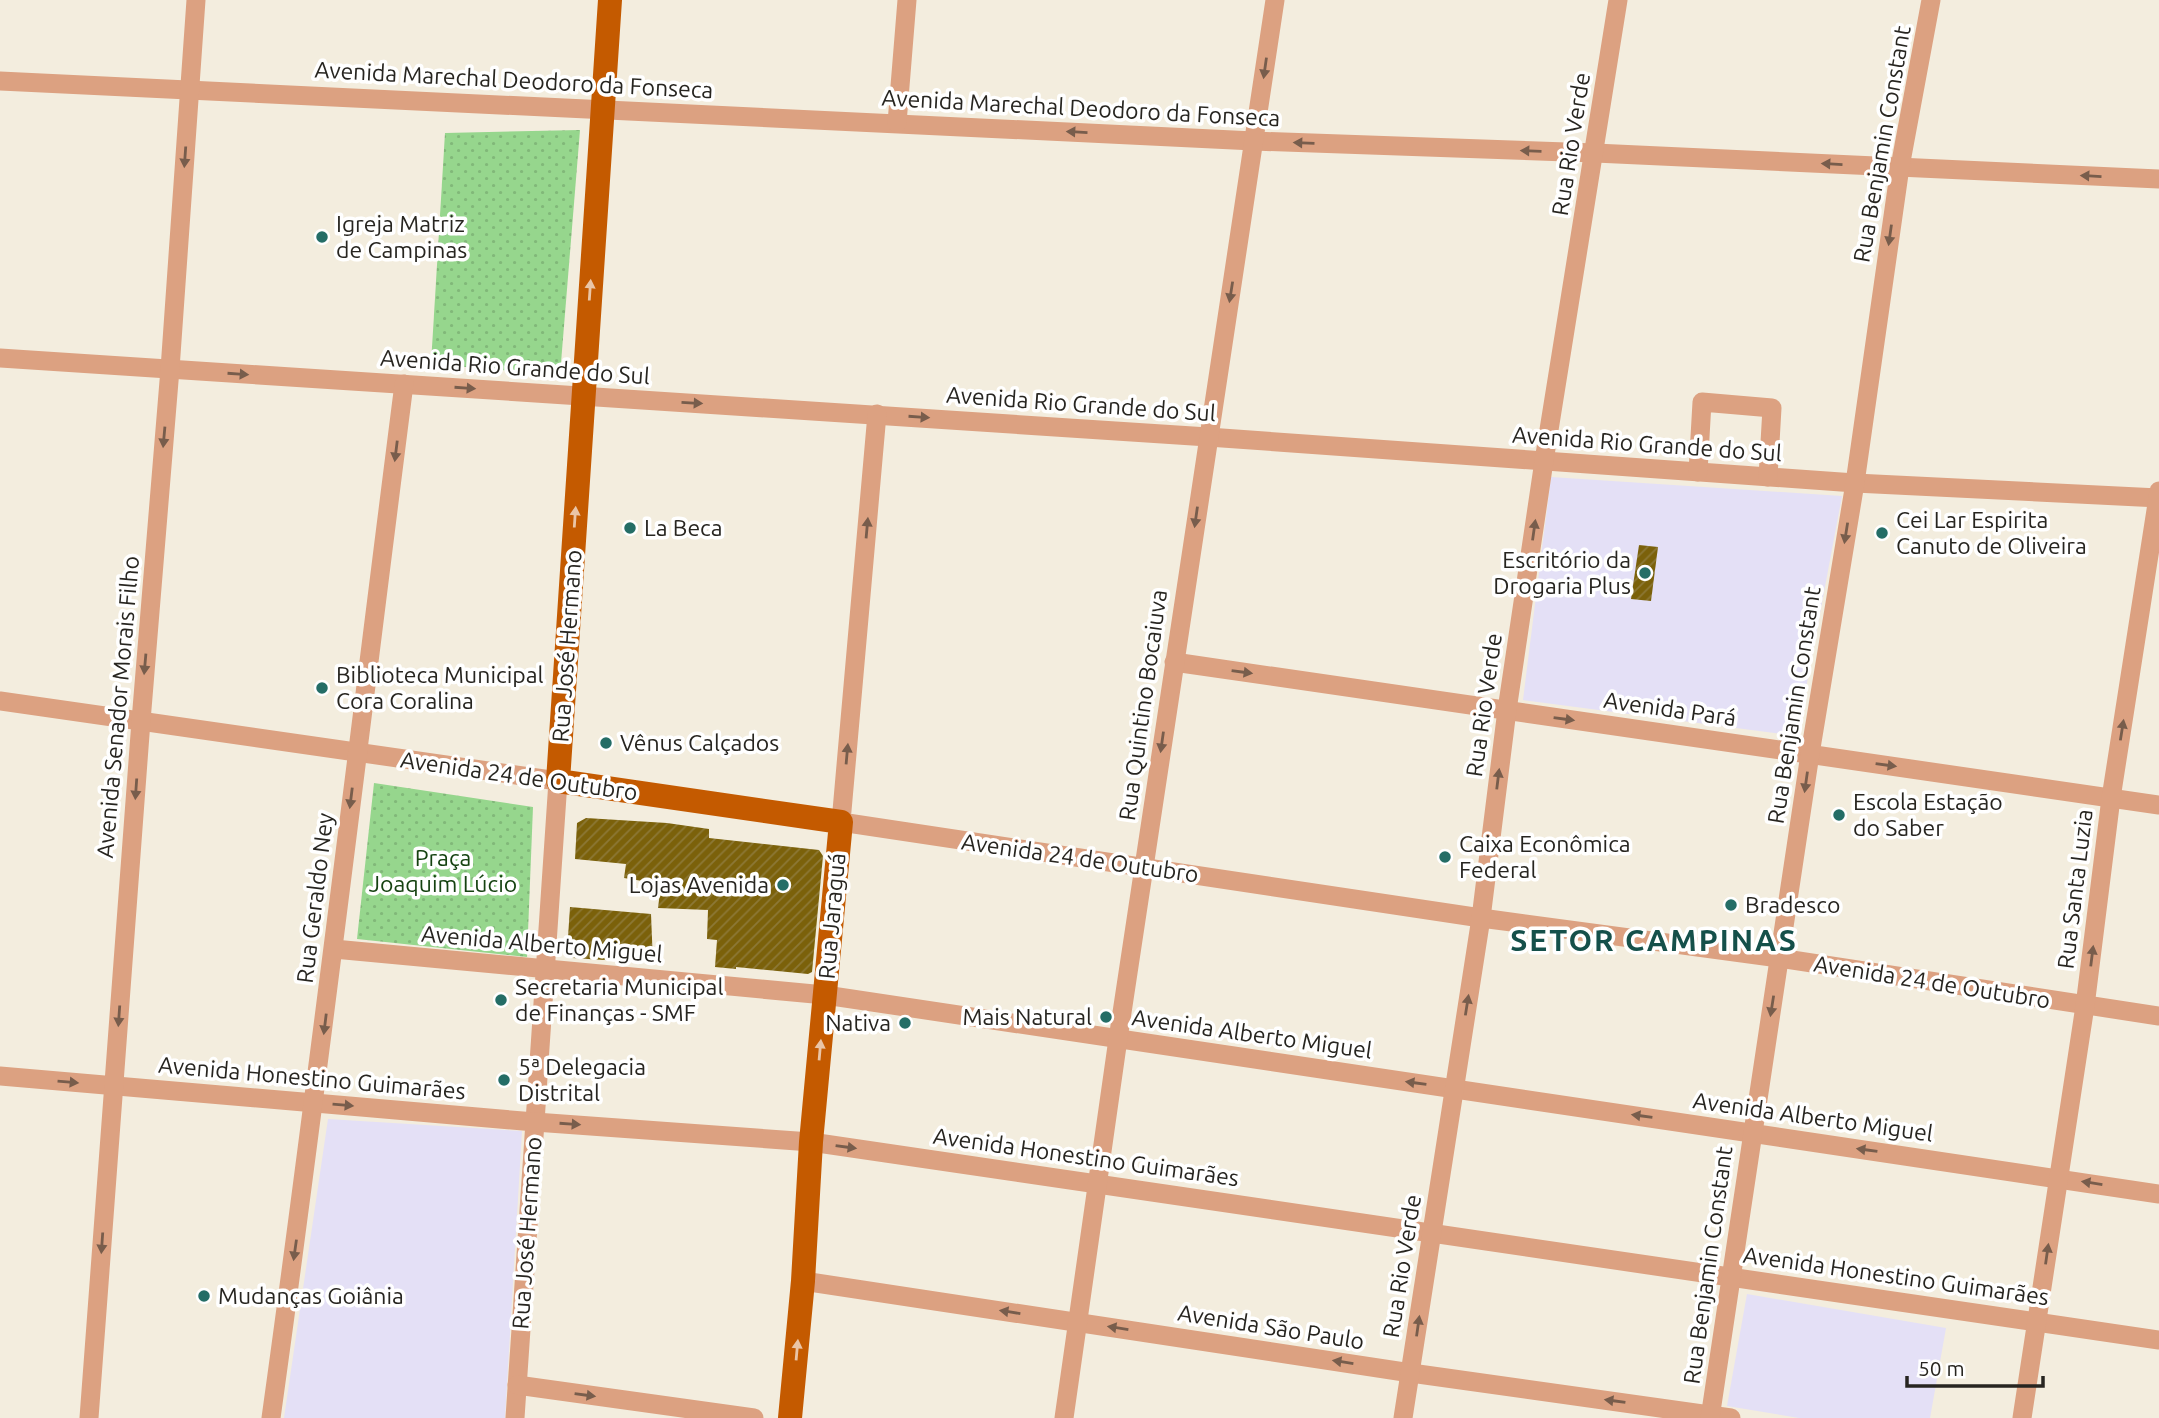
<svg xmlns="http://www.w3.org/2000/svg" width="2159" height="1418" viewBox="0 0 2159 1418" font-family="Ubuntu,sans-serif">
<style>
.commercial{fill:#e4e0f6}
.green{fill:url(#green-dots)}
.building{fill:url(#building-hatch)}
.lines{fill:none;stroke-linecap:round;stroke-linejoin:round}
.minor{stroke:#dca181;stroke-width:19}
.major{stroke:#c45a00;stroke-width:24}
.oneway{fill:#785d4c}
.oneway2{fill:#eac5a6}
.poi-dot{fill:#246d66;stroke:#fff;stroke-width:2.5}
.labels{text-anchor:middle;stroke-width:7;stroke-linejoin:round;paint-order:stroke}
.street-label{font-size:23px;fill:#272520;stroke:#fff}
.poi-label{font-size:23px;fill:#272520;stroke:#fff;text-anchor:start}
.park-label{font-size:23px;fill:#154210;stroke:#fff}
.district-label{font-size:30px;font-weight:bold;letter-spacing:2px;fill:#15504a;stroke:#fff}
</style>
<defs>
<pattern id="green-dots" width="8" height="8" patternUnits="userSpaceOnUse" patternTransform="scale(1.75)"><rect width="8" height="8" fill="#96d68d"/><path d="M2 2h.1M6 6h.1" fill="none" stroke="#81b879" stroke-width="1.8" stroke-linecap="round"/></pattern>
<pattern id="building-hatch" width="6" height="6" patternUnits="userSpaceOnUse" patternTransform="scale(1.75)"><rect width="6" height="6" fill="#7b610a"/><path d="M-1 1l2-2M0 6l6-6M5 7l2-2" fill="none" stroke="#8c7836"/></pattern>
</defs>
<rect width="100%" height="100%" fill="#f3edde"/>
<g class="commercial">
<path d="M1551 477 1842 496 1797 736 1523 700Z"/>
<path d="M328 1119 522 1131 505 1418H284Z"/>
<path d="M1747 1294 1946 1328 1930 1418H1799L1727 1406Z"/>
</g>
<g class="green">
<path d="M580 130 560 375 431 364 445 133Z"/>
<path d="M374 783 533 807 527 957 357 939Z"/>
</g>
<g class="building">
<path d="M1639 545 1658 547 1651 601 1631 599Z"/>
<path d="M586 818 667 823 709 829V838L819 850 823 856 812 972 808 974 736 967V969L715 967 717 940 707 939 708 910 658 908 661 884 624 878 626 864 575 859 577 823Z"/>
<path d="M570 907 651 914 653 963 572 958 567 952Z"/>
</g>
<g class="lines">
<g class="minor">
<path d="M0 81 1254 141 1595 153 2159 179"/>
<path d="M897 123 907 0"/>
<path d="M0 358 1208 437 1855 483 2159 498"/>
<path d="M877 414 841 822 1481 918 1779 958 2159 1016"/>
<path d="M1698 472 1702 402 1772 408 1768 477"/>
<path d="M1174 662 2159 805"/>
<path d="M0 701 558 781 515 1418"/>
<path d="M334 949 825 995 2159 1194"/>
<path d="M0 1076 535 1122 811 1142 2159 1340"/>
<path d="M803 1281 1411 1373 1731 1418"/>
<path d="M517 1385 754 1418"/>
<path d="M89 1418 141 721 170 369 196 0"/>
<path d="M271 1418C319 1074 360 728 404 384"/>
<path d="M1064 1418 1118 1039 1275 0"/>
<path d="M1403 1418 1481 918 1507 710 1544 461 1618 0"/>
<path d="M1710 1418 1810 754 1855 483 1900 167 1931 0"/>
<path d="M2022 1418 2085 1006 2111 798 2159 491"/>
</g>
<path class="major" d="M610 0 558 781 841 822 811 1142 803 1281 790 1418"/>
</g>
<defs><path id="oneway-solid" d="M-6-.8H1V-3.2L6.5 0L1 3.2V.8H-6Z" transform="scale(1.75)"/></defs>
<g class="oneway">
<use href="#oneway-solid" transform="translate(1265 68) rotate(98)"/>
<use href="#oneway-solid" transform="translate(1077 132) rotate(-177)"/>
<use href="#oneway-solid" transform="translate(1304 143) rotate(-178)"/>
<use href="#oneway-solid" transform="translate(1531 151) rotate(-178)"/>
<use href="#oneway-solid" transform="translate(185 157) rotate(94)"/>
<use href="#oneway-solid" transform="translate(1832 164) rotate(-177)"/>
<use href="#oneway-solid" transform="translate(2091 176) rotate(-177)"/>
<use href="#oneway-solid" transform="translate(1890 235) rotate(98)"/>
<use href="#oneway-solid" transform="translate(1231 292) rotate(99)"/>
<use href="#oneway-solid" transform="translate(238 374) rotate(4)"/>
<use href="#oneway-solid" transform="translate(465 388) rotate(4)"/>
<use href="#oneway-solid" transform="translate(692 403) rotate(3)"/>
<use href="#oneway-solid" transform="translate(919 417) rotate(4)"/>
<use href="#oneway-solid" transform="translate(164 437) rotate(95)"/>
<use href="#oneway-solid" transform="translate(396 451) rotate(97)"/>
<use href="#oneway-solid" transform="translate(1196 517) rotate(98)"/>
<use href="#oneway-solid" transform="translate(867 528) rotate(-85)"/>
<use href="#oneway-solid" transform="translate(1534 530) rotate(-82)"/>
<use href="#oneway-solid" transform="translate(1846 533) rotate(99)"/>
<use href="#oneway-solid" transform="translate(145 664) rotate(95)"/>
<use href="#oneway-solid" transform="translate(1242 672) rotate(8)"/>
<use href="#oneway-solid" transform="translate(1564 719) rotate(8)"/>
<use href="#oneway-solid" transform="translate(2122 730) rotate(-81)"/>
<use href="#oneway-solid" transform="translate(1162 742) rotate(98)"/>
<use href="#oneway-solid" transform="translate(847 754) rotate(-85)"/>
<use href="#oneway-solid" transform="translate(1886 765) rotate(8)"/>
<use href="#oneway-solid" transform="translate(1498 779) rotate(-83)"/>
<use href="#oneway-solid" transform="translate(1806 782) rotate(98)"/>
<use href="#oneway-solid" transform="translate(136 789) rotate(94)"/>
<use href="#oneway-solid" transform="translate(351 798) rotate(97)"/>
<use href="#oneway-solid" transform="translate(2092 956) rotate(-83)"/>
<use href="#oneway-solid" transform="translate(1467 1005) rotate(-81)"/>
<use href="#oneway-solid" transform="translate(1772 1006) rotate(99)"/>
<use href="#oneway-solid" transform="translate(119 1016) rotate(94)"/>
<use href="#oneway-solid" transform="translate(325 1024) rotate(97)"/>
<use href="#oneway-solid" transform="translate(68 1082) rotate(5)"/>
<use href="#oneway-solid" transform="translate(1416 1083) rotate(-172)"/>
<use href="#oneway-solid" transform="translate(343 1105) rotate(5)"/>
<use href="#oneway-solid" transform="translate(1642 1116) rotate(-172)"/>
<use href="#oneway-solid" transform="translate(570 1124) rotate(4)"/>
<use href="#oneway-solid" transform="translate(846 1147) rotate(8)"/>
<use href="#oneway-solid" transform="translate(1867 1150) rotate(-172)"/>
<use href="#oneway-solid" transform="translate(2092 1183) rotate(-171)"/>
<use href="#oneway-solid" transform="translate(102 1243) rotate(94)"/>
<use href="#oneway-solid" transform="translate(295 1250) rotate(98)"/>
<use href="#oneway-solid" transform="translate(2047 1254) rotate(-82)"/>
<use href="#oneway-solid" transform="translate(1010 1312) rotate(-171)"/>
<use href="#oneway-solid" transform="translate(1418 1326) rotate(-82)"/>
<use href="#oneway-solid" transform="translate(1118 1328) rotate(-171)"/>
<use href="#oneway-solid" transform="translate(1343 1362) rotate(-171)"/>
<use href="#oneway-solid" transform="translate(585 1395) rotate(8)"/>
<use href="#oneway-solid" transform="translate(1615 1401) rotate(-172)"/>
</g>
<g class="oneway2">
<use href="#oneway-solid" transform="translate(590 290) rotate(-86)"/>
<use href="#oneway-solid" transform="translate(575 517) rotate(-86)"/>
<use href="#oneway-solid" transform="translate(820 1050) rotate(-85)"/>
<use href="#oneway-solid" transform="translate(797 1350) rotate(-85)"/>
</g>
<g class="poi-dot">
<circle cx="322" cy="237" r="7"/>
<circle cx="630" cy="528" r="7"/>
<circle cx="1882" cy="533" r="7"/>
<circle cx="1645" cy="573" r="7"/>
<circle cx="322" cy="688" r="7"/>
<circle cx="606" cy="743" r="7"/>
<circle cx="1839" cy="815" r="7"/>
<circle cx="1445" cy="857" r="7"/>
<circle cx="783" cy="885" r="7"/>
<circle cx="1731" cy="905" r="7"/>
<circle cx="501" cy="1000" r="7"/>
<circle cx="1106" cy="1017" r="7"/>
<circle cx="905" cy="1023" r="7"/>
<circle cx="504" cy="1080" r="7"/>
<circle cx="204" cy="1296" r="7"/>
</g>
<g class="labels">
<g class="street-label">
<text transform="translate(514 80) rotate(3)" y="8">Avenida Marechal Deodoro da Fonseca</text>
<text transform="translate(1081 108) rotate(3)" y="8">Avenida Marechal Deodoro da Fonseca</text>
<text transform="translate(1571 144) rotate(-81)" y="8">Rua Rio Verde</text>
<text transform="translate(1882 144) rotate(-80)" y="8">Rua Benjamin Constant</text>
<text transform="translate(515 367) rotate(4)" y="8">Avenida Rio Grande do Sul</text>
<text transform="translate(1081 404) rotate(4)" y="8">Avenida Rio Grande do Sul</text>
<text transform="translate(1647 444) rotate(4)" y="8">Avenida Rio Grande do Sul</text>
<text transform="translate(567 646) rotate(-86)" y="8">Rua José Hermano</text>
<text transform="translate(1143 705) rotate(-82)" y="8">Rua Quintino Bocaiuva</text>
<text transform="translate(1484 705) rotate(-82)" y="8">Rua Rio Verde</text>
<text transform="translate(1794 705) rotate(-81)" y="8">Rua Benjamin Constant</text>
<text transform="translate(118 707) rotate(-85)" y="8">Avenida Senador Morais Filho</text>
<text transform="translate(1670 709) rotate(8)" y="8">Avenida Pará</text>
<text transform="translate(519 776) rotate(8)" y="8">Avenida 24 de Outubro</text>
<text transform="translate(1080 858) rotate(8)" y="8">Avenida 24 de Outubro</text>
<text transform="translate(2075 889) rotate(-83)" y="8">Rua Santa Luzia</text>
<text transform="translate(315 898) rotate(-83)" y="8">Rua Geraldo Ney</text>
<text transform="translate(832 916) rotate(-85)" y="8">Rua Jaraguá</text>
<text transform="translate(542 944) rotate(5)" y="8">Avenida Alberto Miguel</text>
<text transform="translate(1932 982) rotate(9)" y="8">Avenida 24 de Outubro</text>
<text transform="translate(1252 1034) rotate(8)" y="8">Avenida Alberto Miguel</text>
<text transform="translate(312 1078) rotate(5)" y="8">Avenida Honestino Guimarães</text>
<text transform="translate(1813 1117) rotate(8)" y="8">Avenida Alberto Miguel</text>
<text transform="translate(1086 1157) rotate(8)" y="8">Avenida Honestino Guimarães</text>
<text transform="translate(527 1233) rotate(-86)" y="8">Rua José Hermano</text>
<text transform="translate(1708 1265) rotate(-82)" y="8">Rua Benjamin Constant</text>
<text transform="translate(1402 1266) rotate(-81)" y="8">Rua Rio Verde</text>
<text transform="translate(1896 1276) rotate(8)" y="8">Avenida Honestino Guimarães</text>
<text transform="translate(1271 1327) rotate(9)" y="8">Avenida São Paulo</text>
</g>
<g class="poi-label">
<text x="336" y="232">Igreja Matriz<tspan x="336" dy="26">de Campinas</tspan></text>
<text x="1896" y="528">Cei Lar Espirita<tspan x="1896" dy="26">Canuto de Oliveira</tspan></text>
<text x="644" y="536">La Beca</text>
<text x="1631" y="568" text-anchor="end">Escritório da<tspan x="1631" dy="26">Drogaria Plus</tspan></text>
<text x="336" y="683">Biblioteca Municipal<tspan x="336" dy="26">Cora Coralina</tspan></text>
<text x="620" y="751">Vênus Calçados</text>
<text x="1853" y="810">Escola Estação<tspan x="1853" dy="26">do Saber</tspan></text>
<text x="1459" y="852">Caixa Econômica<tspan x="1459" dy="26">Federal</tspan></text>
<text x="769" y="893" text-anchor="end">Lojas Avenida</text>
<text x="1745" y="913">Bradesco</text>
<text x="515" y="995">Secretaria Municipal<tspan x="515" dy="26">de Finanças - SMF</tspan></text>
<text x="1092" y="1025" text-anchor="end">Mais Natural</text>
<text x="891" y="1031" text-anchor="end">Nativa</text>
<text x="518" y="1075">5ª Delegacia<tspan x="518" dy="26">Distrital</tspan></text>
<text x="218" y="1304">Mudanças Goiânia</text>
</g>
<g class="park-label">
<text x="443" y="866">Praça<tspan x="443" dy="26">Joaquim Lúcio</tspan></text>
</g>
<g class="district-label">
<text x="1654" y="951">SETOR CAMPINAS</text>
</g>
</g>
<path d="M1907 1376v10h136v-10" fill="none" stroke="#272520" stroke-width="3.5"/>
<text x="1918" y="1376" font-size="21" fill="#272520" stroke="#ffffff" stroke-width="5" paint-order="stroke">50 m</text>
</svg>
